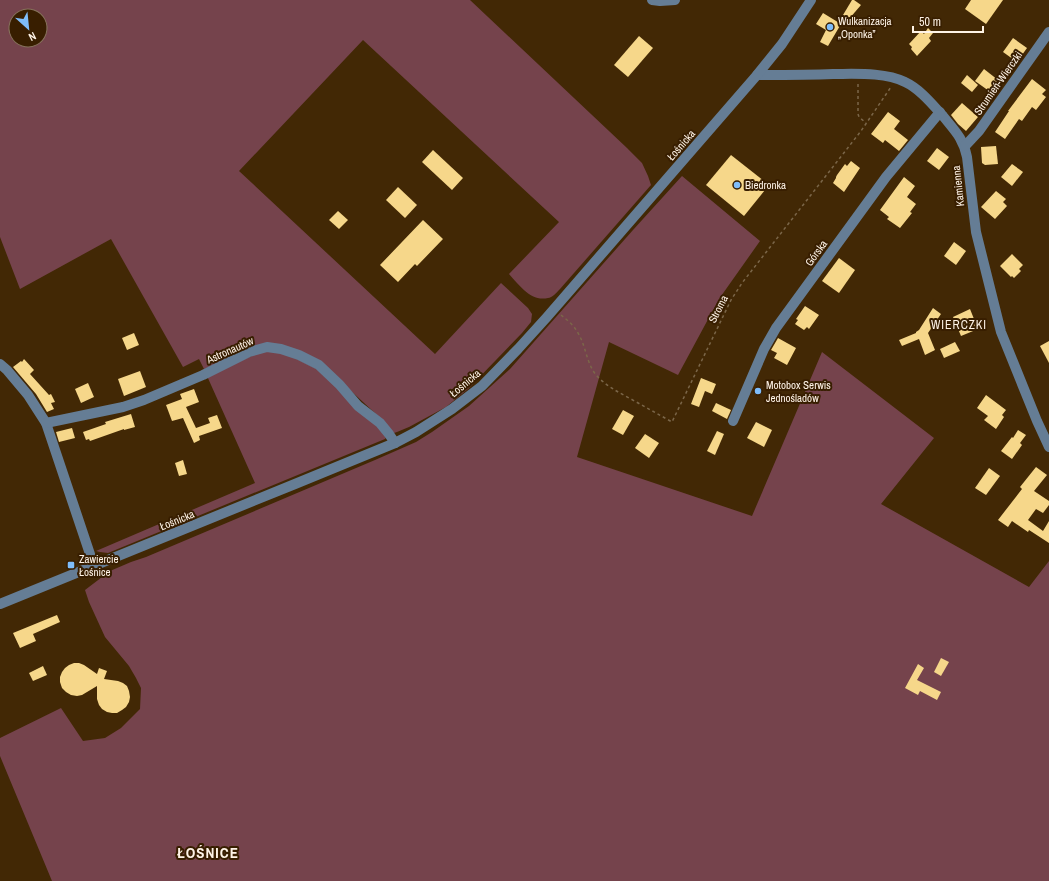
<svg xmlns="http://www.w3.org/2000/svg" width="1049" height="881" viewBox="0 0 1049 881" font-family="'Archivo Narrow',sans-serif">
<style>
.green{fill:#75434c;fill-rule:evenodd}
.building{fill:#f6d78a}
.lines{fill:none;stroke-linecap:round;stroke-linejoin:round}
.path{stroke:#7b6649;stroke-width:1.5;stroke-dasharray:3 3;stroke-linecap:butt}
.minor{stroke:#657d95;stroke-width:10}
.poi-dot{fill:#7fbdfa;stroke:#381e00;stroke-width:1.5}
.labels{text-anchor:middle;stroke-width:4;stroke-linejoin:round;paint-order:stroke}
.poi-label{font-size:11px;fill:#fef3e6;stroke:#381e00;text-anchor:start}
.street-label{font-size:11px;fill:#fef3e6;stroke:#381e00}
.neighbourhood-label{font-size:12px;letter-spacing:1px;fill:#fef3e6;stroke:#381e00}
.district-label{font-size:15px;font-weight:bold;letter-spacing:1px;fill:#fef3e6;stroke:#381e00}
</style>
<rect width="100%" height="100%" fill="#422805"/>
<g class="green">
<path d="M0 0H470L627 148 642 163 648 176 651 185 560 289C557 292 552 298 548 298 531 302 519 285 509 274L559 222 363 40 239 171 435 354 501 283 528 308 532 314 531 322 522 333 468 389 446 407 409 427 397 432 394 433 376 414 323 365 280 345 237 355 204 369 199 359 183 367 111 239 20 289 0 237ZM16 16H40V40H16Z"/>
<path d="M682 176 760 241 719 299 678 375 609 342 577 457 752 516 822 352 934 438 881 504 1029 587 1049 561V881H52L0 756V738L61 708 83 741 105 738 121 728 140 709 141 688 136 678 129 666 105 637 89 602 85 590 110 571 131 562 146 557 375 460 416 442 432 432 469 406 510 369 633 230Z"/>
<path d="M271 351 285 353 319 370 387 436 385 439 108 553 100 552 96 551 255 483 207 376 258 353Z"/>
</g>
<g class="building">
<path d="M852 0H854L861 5 849 19 843 15Z"/>
<path d="M971 0H1003L986 24 965 9Z"/>
<path d="M823 13 841 24 828 46 820 42 826 30 816 24Z"/>
<path d="M928 28 933 33 929 38 931 41 917 56 911 49 912 47 909 44 921 31 924 34Z"/>
<path d="M639 36 653 48 628 77 614 65Z"/>
<path d="M1013 38 1027 48 1017 62 1003 52Z"/>
<path d="M984 69 998 80 989 91 975 81Z"/>
<path d="M967 75 978 85 972 92 961 83Z"/>
<path d="M1032 79 1046 90 1042 94 1046 97 1036 110 1032 107 1022 121 1019 119 1005 139 995 132 1009 111H1008Z"/>
<path d="M962 103 978 117 966 131 958 124 951 115Z"/>
<path d="M888 112 900 121 894 129 908 140 899 151 885 140 883 143 871 134Z"/>
<path d="M996 146 998 164 985 165 982 163 981 147Z"/>
<path d="M937 148 949 157 939 170 927 161Z"/>
<path d="M433 150 463 178 452 190 422 162Z"/>
<path d="M731 155 769 185 744 216 706 185Z"/>
<path d="M851 161 860 168 844 192 833 183 836 178V177L837 175 845 164 847 166Z"/>
<path d="M1012 164 1023 172 1012 186 1001 177Z"/>
<path d="M904 177 915 186 907 197 916 204 910 212 912 213 900 228 887 219 889 217 880 210Z"/>
<path d="M398 187 417 205 405 218 386 200Z"/>
<path d="M996 191 1006 199 1003 202 1007 206 995 219 981 207Z"/>
<path d="M338 211 348 220 339 229 329 220Z"/>
<path d="M423 220 443 239 417 266 415 264 398 282 380 265Z"/>
<path d="M954 242 966 251 956 265 944 256Z"/>
<path d="M1012 254 1023 265 1019 269 1021 271 1014 278 1012 276 1011 277 1000 266Z"/>
<path d="M839 258 855 270 839 293 822 281Z"/>
<path d="M805 306 819 315 809 329 807 327 804 330 795 324 798 320 796 319Z"/>
<path d="M933 308 941 314 928 333 935 350 925 355 919 339 902 346 899 340 916 333V332L919 330Z"/>
<path d="M970 309 978 329 961 336 953 317Z"/>
<path d="M134 333 139 345 127 350 122 338Z"/>
<path d="M778 338 796 348 787 365 774 358 777 353 771 350Z"/>
<path d="M1049 341V363L1040 346Z"/>
<path d="M955 342 960 351 944 358 940 349Z"/>
<path d="M24 359 34 370 30 374 49 395 51 394 55 402 51 403 54 409 47 412 36 394 13 367 21 361 22 362Z"/>
<path d="M140 371 146 387 124 396 118 379Z"/>
<path d="M701 378 716 384 712 394 705 391 699 407 691 404Z"/>
<path d="M88 383 94 397 81 403 75 389Z"/>
<path d="M194 389 199 402 186 407 196 428 210 423 208 418 217 415 222 428 199 436 200 440 194 443 183 418 172 421 166 405 182 399 180 394Z"/>
<path d="M986 395 1006 410 1002 415 1004 417 996 429 984 420 988 416 977 408Z"/>
<path d="M716 403 731 410 727 419 712 411Z"/>
<path d="M623 410 634 416 623 435 612 429Z"/>
<path d="M131 414 135 427 124 430V429L90 441 89 439 86 440 83 432 106 424 105 422Z"/>
<path d="M756 422 772 430 764 447 747 438Z"/>
<path d="M72 428 75 438 59 442 56 432Z"/>
<path d="M1018 430 1026 435 1020 443 1022 445 1012 459 1001 451 1012 437 1013 438Z"/>
<path d="M717 431 724 434 715 455 707 451Z"/>
<path d="M645 434 659 443 649 458 635 448Z"/>
<path d="M183 460 187 474 179 476 175 463Z"/>
<path d="M1036 467 1047 475 1034 491 1049 501V505L1043 513 1036 509 1028 520 1043 531 1049 521V543L1029 530 1028 532 1012 521 1008 527 998 520 1022 489 1020 487Z"/>
<path d="M989 468 1000 476 986 495 975 488Z"/>
<path d="M57 615 60 622 33 634 36 641 20 648 13 633Z"/>
<path d="M941 658 949 662 941 676 934 672Z"/>
<path d="M74 663H79L84 665 97 674 99 668 107 671 104 679 118 681 123 683 127 686 129 691 130 697 129 702 126 707 122 710 117 713H112L107 712 102 709 99 705 97 699V686L82 695 77 696 71 695 66 692 62 688 60 682V677L62 672 65 668 69 665Z"/>
<path d="M918 664 924 668 917 680 941 692 937 700 920 691 918 695 905 688Z"/>
<path d="M43 666 47 675 33 681 29 673Z"/>
</g>
<g class="lines">
<g class="path">
<path d="M858 84V114L859 117 866 123"/>
<path d="M561 315C567 320 574 325 578 333 586 346 586 362 596 375 606 386 618 392 631 399 645 407 658 414 672 422L731 300 742 283 861 131 891 87"/>
</g>
<g class="minor">
<path d="M652 0 660 1 675 0"/>
<path d="M757 75C782 75 808 75 833 74 855 74 885 72 905 82 920 89 932 104 943 116 955 131 963 138 967 157L976 232 1001 332 1037 421 1049 447"/>
<path d="M965 146 979 131 1049 32"/>
<path d="M0 364 7 370 28 395 46 423 94 566"/>
<path d="M733 421 764 349 776 328 886 177 940 112"/>
<path d="M46 423 123 407 144 400 203 375 249 352 267 347 281 349 299 355 319 365 339 384 358 406 380 423 389 434 395 443"/>
<path d="M0 604 295 484 395 443 416 432 452 409 482 386 518 349 547 317 757 75 782 44 811 0"/>
</g>
</g>
<g class="poi-dot">
<circle cx="830" cy="27" r="4"/>
<circle cx="737" cy="185" r="4"/>
<circle cx="758" cy="391" r="4"/>
<rect x="67" y="561" width="8" height="8" rx="2"/>
</g>
<g class="labels">
<g class="poi-label">
<text x="838" y="25">Wulkanizacja<tspan x="838" dy="13">„Oponka”</tspan></text>
<text x="745" y="189">Biedronka</text>
<text x="766" y="389">Motobox Serwis<tspan x="766" dy="13">Jednośladów</tspan></text>
<text x="79" y="563">Zawiercie<tspan x="79" dy="13">Łośnice</tspan></text>
</g>
<g class="street-label">
<text transform="translate(998 83) rotate(-55)" y="4">Strumień-Wierczki</text>
<text transform="translate(681 145) rotate(-49)" y="4">Łośnicka</text>
<text transform="translate(958 186) rotate(-96)" y="4">Kamienna</text>
<text transform="translate(816 253) rotate(-54)" y="4">Górska</text>
<text transform="translate(718 309) rotate(-63)" y="4">Stroma</text>
<text transform="translate(230 350) rotate(-24)" y="4">Astronautów</text>
<text transform="translate(465 383) rotate(-40)" y="4">Łośnicka</text>
<text transform="translate(177 520) rotate(-22)" y="4">Łośnicka</text>
</g>
<g class="neighbourhood-label">
<text x="959" y="329">WIERCZKI</text>
</g>
<g class="district-label">
<text x="208" y="858">ŁOŚNICE</text>
</g>
</g>
<g transform="translate(28 28) rotate(153)"><circle r="19" fill="#381e00" stroke="#87735c"/>
<path d="M0-3L7 15L0 10L-7 15Z" fill="#7fbdfa"/>
<text y="-6" font-size="11" font-weight="bold" text-anchor="middle" fill="#fef3e6">N</text>
</g>
<path d="M913 26v6h70v-6" fill="none" stroke="#fef3e6" stroke-width="2"/>
<text x="919" y="26" font-size="12" fill="#fef3e6" stroke="#381e00" stroke-width="3" paint-order="stroke">50 m</text>
</svg>
